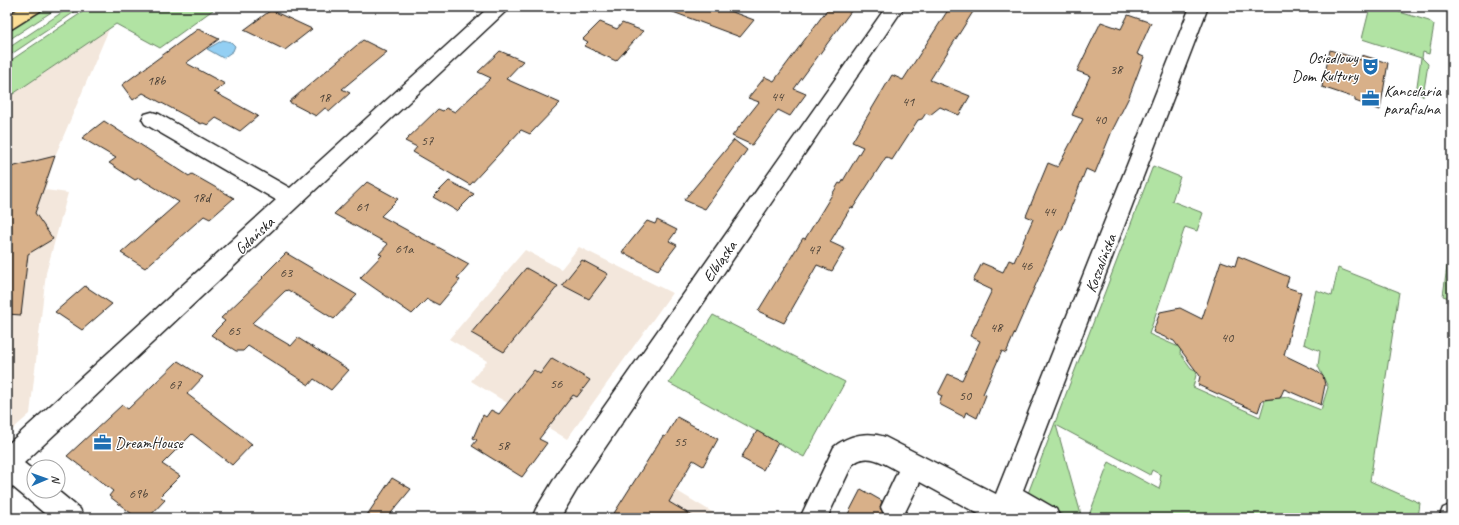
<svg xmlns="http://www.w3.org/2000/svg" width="1459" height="525" viewBox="0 0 1459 525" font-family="Caveat,sans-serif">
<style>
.built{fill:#f3e7dc}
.green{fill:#b1e3a3;stroke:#668060}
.water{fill:#93cff3;stroke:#63879d}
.building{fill:#d8b089;stroke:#1c1c1c}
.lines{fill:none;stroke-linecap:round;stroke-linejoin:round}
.minor-casing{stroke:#1c1c1c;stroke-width:3}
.major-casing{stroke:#1c1c1c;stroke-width:3}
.minor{fill:#fff;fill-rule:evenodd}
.major{fill:#fcde96;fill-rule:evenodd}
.labels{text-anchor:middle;stroke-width:3;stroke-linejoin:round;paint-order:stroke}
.number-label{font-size:14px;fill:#4b4137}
.poi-label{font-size:16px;fill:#1c1c1c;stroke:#fff;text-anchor:start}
.street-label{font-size:16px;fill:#1c1c1c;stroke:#fff}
</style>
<rect width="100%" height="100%" fill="#fff"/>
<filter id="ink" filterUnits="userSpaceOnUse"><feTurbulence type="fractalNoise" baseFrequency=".025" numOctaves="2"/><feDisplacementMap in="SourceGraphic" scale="8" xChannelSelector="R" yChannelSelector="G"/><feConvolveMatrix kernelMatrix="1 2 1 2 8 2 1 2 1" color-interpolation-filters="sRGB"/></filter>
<g filter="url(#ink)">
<g class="built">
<path d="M109 29 55 156 45 190 68 193 46 273 30 414 7 434V98Z"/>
<path d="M579 247 672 293 567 439 471 381 487 361 449 339 525 250 561 269Z"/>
<path d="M672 488 722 518H654Z"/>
</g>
<g class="green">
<path d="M45 7H59L7 41V32Z"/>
<path d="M70 7H82L7 57V49Z"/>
<path d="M90 7H217L160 48 116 24 7 98V63Z"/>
<path d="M1370 7H1383L1429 21 1434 25 1429 54 1423 52 1422 58 1428 64 1423 96 1416 93 1421 58 1362 39Z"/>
<path d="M1153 166 1180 177 1172 201 1203 213 1197 231 1185 227 1149 334 1181 348 1180 353 1191 368 1197 371 1193 387 1260 417 1265 400 1288 397 1321 410 1328 387 1318 366 1320 351 1304 344 1316 290 1332 296 1338 268 1399 292 1370 481 1420 503 1418 518H1088L1109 462 1159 489 1161 481 1160 480 1161 475 1152 470 1150 475 1056 425 1082 518H1069L1027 496Z"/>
<path d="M1452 230V272L1449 298 1443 296Z"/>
<path d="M713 315 845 382 804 457 669 383Z"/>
</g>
<path class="water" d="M223 40 231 42 235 46 233 51 223 58 207 49Z"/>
<g class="building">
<path d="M666 7H719L754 20 740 37 665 9Z"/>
<path d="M829 7H854L794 89 806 94 790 116 778 110 752 145 732 136 759 102 748 98 765 77 774 81Z"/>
<path d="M950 7H976L930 80 970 96 959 115 940 107 930 115 926 113 922 119 918 120 892 160 886 157 853 208 851 207 830 242 845 249 832 271 817 265 784 323 758 311 803 238 805 239 839 183 841 184 863 147 852 142 892 75 903 80Z"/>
<path d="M271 10 312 29 285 50 244 30Z"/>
<path d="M1128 15 1151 23 1137 54 1144 57 1129 97 1112 131 1095 173 1086 169 1062 230 1060 229 1006 353 1002 351 983 394 986 395 977 418 966 412 964 417 939 404 942 396 938 394 948 374 962 380 980 341 970 336 992 290 973 281 982 263 1003 272 1009 260 1014 262 1033 219 1026 216 1048 163 1058 167 1083 119 1072 115 1090 76 1077 71 1101 22 1121 29Z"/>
<path d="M600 22 617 29 622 23 643 31 616 61 584 46 588 42 583 39Z"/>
<path d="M198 29 219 39 186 63 225 84 214 92 258 116 240 131 216 118 208 125 203 123 201 124 143 93 133 100 122 85Z"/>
<path d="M363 40 387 52 342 89 350 93 330 111 325 108 316 116 289 102Z"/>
<path d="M1330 50 1361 60 1362 55 1388 63 1380 110 1355 101V98L1322 87Z"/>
<path d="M500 51 523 61 506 79 560 103 530 134 521 130 470 185 413 152 417 147 405 141 438 109 443 111 446 108 455 112 491 78 478 72Z"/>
<path d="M104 121 189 176 192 174 234 198 210 219 204 216 145 268 121 253 179 202 139 178 135 180 109 163 116 158 82 138Z"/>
<path d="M734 140 747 150 705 209 684 200Z"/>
<path d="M55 156 35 213 53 239 28 254 21 315 7 314V168Z"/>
<path d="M449 181 474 194 457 211 433 197Z"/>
<path d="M367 182 398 199 381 216 469 264 457 278 460 280 439 305 427 299 412 314 360 278 382 255 379 254 388 244 334 214Z"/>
<path d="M657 220 677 230 669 241 677 245 658 270 622 252 647 221 655 224Z"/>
<path d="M286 253 357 295 334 319 288 290 285 291 252 323 291 346 298 338 349 370 331 390 314 379 309 385 248 346 243 351H236L211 335 225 321 221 318 263 278 262 277Z"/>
<path d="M1238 256 1289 277 1286 287 1301 292 1284 355 1315 370 1323 376 1325 385 1321 405 1284 389 1280 398 1262 400 1258 412 1198 385 1200 376 1174 341 1153 332 1160 312 1180 308 1202 319 1221 261 1235 266Z"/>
<path d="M582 260 608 274 589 299 562 285Z"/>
<path d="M526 268 558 286 504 352 471 333Z"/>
<path d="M85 286 112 304 82 330 55 312Z"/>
<path d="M552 358 590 380 577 397 573 395 539 439 547 443 522 477 472 446 477 440 473 438 483 415 486 417 491 410 499 414 534 370 540 374Z"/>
<path d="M178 361 203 377 187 394 252 444 232 465 192 434 162 464 180 476 160 496 165 500 148 518H137L109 496 113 491 67 456 122 405 128 409Z"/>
<path d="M677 417 718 439 703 466 693 460 669 502 696 518H611L663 436 665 437Z"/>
<path d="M757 431 778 443 763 470 741 458Z"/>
<path d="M392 478 411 489 387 518H365Z"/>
<path d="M861 489 882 501 880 508 886 518H846Z"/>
</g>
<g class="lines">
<defs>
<g id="minor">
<path d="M489 7H509L506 11 24 463 34 471V491H58L80 509 84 518H50L7 482V445L276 200 145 124 142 119 145 114 152 112 159 114 290 188Z"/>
<path d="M886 7H904L579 486 560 518H532L536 509 561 468Z"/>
<path d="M1190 7H1208L1023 490 1056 509 1060 518H1021L1014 514 1012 518H986L920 482 903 516C897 519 891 519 885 516L881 507 898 471C883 463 867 451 852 465L827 518H800L834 447C848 435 868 431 885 437L996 494Z"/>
<path d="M1452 504V518H1439L1443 508Z"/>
</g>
<path id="major" d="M21 7H43L40 11 13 28 7 30V16Z"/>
</defs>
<use href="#minor" class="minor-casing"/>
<use href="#major" class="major-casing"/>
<use href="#minor" class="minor"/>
<use href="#major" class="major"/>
</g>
</g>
<defs>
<symbol id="theatre-bare" viewBox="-9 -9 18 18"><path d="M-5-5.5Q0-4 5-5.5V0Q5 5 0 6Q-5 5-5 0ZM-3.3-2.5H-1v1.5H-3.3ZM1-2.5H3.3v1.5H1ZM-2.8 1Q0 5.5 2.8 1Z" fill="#1f6fb2" stroke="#fff" stroke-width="2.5" paint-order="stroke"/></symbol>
<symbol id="office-bare" viewBox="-9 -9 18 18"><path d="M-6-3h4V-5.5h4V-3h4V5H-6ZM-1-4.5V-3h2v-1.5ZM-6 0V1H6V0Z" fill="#1f6fb2" stroke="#fff" stroke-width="2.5" paint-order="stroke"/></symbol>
</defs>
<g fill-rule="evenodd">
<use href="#theatre-bare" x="1358" y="54" width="25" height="25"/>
<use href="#office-bare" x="1358" y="86" width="25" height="25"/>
<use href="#office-bare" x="90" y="430" width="25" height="25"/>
</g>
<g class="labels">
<g class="number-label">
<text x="1116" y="74">38</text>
<text x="156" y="85">18b</text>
<text x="777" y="101">44</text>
<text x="324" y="102">18</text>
<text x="908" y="106">41</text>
<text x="1100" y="124">40</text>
<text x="427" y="145">57</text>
<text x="201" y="202">18d</text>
<text x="362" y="211">61</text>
<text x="1049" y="216">44</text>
<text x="404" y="253">61a</text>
<text x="814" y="254">47</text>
<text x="1026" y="270">46</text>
<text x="286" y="277">63</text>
<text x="996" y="332">48</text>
<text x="234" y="335">65</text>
<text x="1227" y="342">40</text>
<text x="556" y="388">56</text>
<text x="175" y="389">67</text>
<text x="965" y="400">50</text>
<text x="680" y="446">55</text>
<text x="503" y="450">58</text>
<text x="138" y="498">69b</text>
</g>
<g class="poi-label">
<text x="1358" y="63" text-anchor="end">Osiedlowy<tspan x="1358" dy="18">Dom Kultury</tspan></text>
<text x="1384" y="96">Kancelaria<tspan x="1384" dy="18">parafialna</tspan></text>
<text x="115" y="448">DreamHouse</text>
</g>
<g class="street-label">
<text transform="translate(254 235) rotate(-43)" y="6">Gdańska</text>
<text transform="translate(719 261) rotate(-55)" y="6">Elbląska</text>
<text transform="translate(1100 263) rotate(-69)" y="6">Koszalińska</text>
</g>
</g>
<rect width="1459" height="525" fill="none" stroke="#fff" stroke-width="24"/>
<rect x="12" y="12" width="1435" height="501" fill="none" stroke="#1c1c1c" stroke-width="1.5" filter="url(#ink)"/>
<g transform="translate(46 479) rotate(88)"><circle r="19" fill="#ffffff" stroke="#a4a4a4"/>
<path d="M0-3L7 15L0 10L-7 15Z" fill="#1f6fb2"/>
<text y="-6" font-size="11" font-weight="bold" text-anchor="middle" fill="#1c1c1c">N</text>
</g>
</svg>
